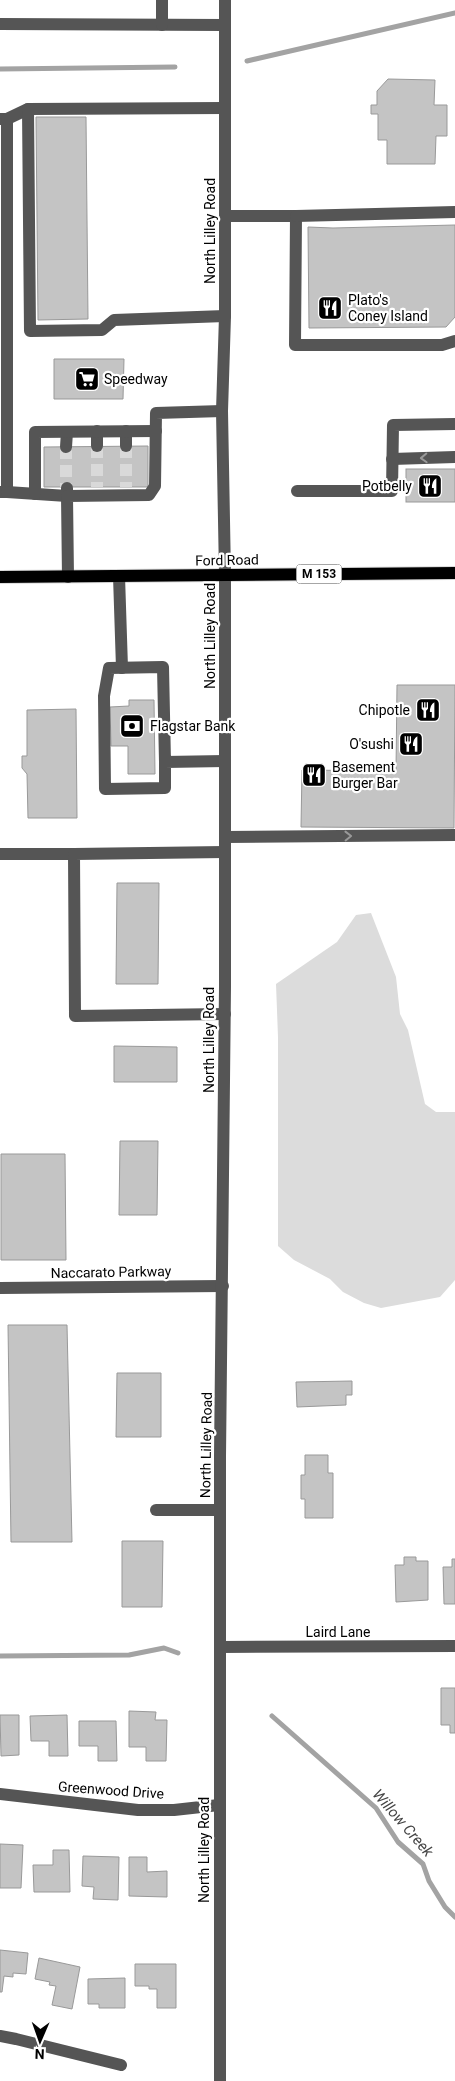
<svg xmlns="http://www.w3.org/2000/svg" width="455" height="2081" viewBox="0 0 455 2081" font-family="Roboto,sans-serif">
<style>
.green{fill:#dcdcdc}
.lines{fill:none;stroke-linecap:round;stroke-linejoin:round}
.stream{stroke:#a3a3a3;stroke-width:5}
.building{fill:#c4c4c4;stroke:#999}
.minor-tunnel{stroke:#d9d9d9;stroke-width:12;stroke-dasharray:12 6;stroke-linecap:butt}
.major-casing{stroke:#dbdbdb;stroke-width:14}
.minor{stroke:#555;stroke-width:12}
.major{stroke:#000;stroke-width:12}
.oneway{stroke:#999}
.labels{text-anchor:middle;stroke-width:4.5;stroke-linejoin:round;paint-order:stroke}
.shield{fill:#fff;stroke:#4c4c4c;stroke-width:1}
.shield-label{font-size:12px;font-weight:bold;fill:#000}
.street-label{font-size:14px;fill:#000;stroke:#fff}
.poi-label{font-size:14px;fill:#000;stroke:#fff;text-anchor:start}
.water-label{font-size:15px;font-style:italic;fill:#444;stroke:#fff}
</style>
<rect width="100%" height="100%" fill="#fff"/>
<path class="green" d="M371 913 396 977 400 1014 408 1030 425 1104 436 1112H455V1280L440 1297 381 1308 364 1303 343 1292 330 1279 294 1260 278 1246V1037L276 984 337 942 356 915Z"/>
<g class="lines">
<g class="stream">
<path d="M247 61 455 13"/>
<path d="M0 69 175 67"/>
<path d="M0 1656 129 1655 164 1648 178 1653"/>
<path d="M272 1716 376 1808 398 1842 423 1864 429 1881 445 1907 455 1917"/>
</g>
</g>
<g class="building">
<path d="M388 79 435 80 434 105H447V136H436L435 164H387V140H378V114H371V105H377V91Z"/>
<path d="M36 117H86L88 319 38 320Z"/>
<path d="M455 225V317L446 327 309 328 308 227 333 228Z"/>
<path d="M54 359H124L123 399H54Z"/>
<path d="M148 446V487H44V447Z"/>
<rect x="406" y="469" width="49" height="33"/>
<path d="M397 685H455L454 828 301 827 302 770 396 771Z"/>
<path d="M129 700H154L155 774H128V746H111L110 707 129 706Z"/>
<path d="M76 709 77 818H28L27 774 22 768V756H27V710Z"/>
<path d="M117 883H159L158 984H116Z"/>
<path d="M114 1046 177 1047V1082H114Z"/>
<path d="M120 1141H158L157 1215H119Z"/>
<path d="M1 1154H65L66 1260H1Z"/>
<path d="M8 1325H67L72 1542H11Z"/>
<path d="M117 1373H161V1437H116Z"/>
<path d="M352 1381V1395H346V1405L297 1407 296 1382Z"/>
<path d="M305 1455H328V1473H333V1518H305V1499H301V1475H305Z"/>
<path d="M122 1541H163L162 1607H122Z"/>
<path d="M404 1557H416V1561H428V1600L396 1602 395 1565H404Z"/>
<path d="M452 1559H455V1604H444L443 1567H452Z"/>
<path d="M441 1688H455V1733H450V1725H441Z"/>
<path d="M129 1711 156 1712 155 1720H167L166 1761H146V1747H129Z"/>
<path d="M0 1715H19V1755L1 1756Z"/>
<path d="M67 1715 68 1756H49V1741H31L30 1716Z"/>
<path d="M79 1721H116L117 1761H98V1746H79Z"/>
<path d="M0 1844 23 1845 21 1888H0Z"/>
<path d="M53 1850H69L70 1892H34L33 1865H53Z"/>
<path d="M83 1856 119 1857 118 1900 93 1899 94 1887 82 1886Z"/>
<path d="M129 1857H147V1872L167 1871V1897L129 1896Z"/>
<path d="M0 1950 28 1953 26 1974 13 1973V1977L4 1976 2 1992H0Z"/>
<path d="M39 1958 80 1967 72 2009 52 2005 56 1986 49 1985 50 1982 35 1979Z"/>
<path d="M135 1964H176V2008H157V1989H149V1986H135Z"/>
<path d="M125 1978V2008H99V2004H88V1979Z"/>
</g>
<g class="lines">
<g class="minor-tunnel">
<path d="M97 446V487"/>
<path d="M126 446V487"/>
<path d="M66 447V487"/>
</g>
<defs>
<path id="major" d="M0 577 455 573"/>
</defs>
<use href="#major" class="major-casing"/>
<g class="minor">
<path d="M0 24 225 25"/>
<path d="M162 25V0"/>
<path d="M0 119H7V492H0"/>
<path d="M7 119 28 109"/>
<path d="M225 216H296L295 345H442L455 341"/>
<path d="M296 216 455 212"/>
<path d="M225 316 114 320 102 330 30 331 28 109 225 108"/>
<path d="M126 431V446"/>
<path d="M97 446V431"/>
<path d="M66 447 67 432"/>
<path d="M392 459 455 457"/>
<path d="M297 491H392L393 425 455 424"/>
<path d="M7 492 67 496V488"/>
<path d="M35 494V432L156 431"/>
<path d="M119 576 122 668"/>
<path d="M68 577 67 496 149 495 155 486 156 413 222 411"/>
<path d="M165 762V788L105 789 104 696 109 668 163 667 165 762 225 761"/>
<path d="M225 837 455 835"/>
<path d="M0 854H74"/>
<path d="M225 1014 75 1016 74 854 225 852"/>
<path d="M0 1288 223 1286"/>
<path d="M156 1510H220"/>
<path d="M221 1647 455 1646"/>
<path d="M0 1794 138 1810H174L219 1805"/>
<path d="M0 2036 16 2039 121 2065"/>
<path d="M220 2081V1456L225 987V575L222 411 225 316V0"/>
</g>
<use href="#major" class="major"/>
</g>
<defs><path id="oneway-chevron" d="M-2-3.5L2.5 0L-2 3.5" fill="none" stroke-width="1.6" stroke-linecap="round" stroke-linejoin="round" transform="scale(1.25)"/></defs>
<g class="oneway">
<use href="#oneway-chevron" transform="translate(424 458) rotate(178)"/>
<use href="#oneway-chevron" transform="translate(348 836) rotate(-1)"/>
</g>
<defs>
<symbol id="restaurant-square" viewBox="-11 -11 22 22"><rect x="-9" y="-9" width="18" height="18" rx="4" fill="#000" stroke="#fff"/><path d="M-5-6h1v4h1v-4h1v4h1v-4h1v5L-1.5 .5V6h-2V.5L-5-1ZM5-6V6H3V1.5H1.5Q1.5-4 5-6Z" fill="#fff"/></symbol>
<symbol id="supermarket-square" viewBox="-11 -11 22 22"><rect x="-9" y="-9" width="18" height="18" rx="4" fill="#000" stroke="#fff"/><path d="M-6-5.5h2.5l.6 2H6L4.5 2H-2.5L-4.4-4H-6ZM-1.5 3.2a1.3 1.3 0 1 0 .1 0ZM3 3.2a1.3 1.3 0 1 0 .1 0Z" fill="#fff"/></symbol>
<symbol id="bank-square" viewBox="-11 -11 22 22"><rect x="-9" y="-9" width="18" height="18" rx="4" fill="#000" stroke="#fff"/><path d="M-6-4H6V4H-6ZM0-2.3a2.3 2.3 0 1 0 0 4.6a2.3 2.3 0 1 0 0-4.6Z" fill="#fff"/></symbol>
</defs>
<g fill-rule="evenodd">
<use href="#restaurant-square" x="316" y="294" width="28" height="28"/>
<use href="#supermarket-square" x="73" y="365" width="28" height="28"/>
<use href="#restaurant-square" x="416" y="472" width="28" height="28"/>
<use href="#restaurant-square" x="414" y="696" width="28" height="28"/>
<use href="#bank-square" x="118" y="712" width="28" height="28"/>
<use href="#restaurant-square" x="397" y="730" width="28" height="28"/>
<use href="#restaurant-square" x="300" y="761" width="28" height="28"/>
</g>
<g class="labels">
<rect class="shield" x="296.5" y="564.5" width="45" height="19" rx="4"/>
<g class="shield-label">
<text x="319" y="578">M 153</text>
</g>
<g class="street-label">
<text transform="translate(210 231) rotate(-90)" y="5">North Lilley Road</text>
<text transform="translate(227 560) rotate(-1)" y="5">Ford Road</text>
<text transform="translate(210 636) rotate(-90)" y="5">North Lilley Road</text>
<text transform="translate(209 1040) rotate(-90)" y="5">North Lilley Road</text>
<text transform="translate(111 1272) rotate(-1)" y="5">Naccarato Parkway</text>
<text transform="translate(206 1445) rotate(-89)" y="5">North Lilley Road</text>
<text x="338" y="1637">Laird Lane</text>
<text transform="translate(111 1790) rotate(4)" y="5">Greenwood Drive</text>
<text transform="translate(204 1850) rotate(-90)" y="5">North Lilley Road</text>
</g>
<g class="poi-label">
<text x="348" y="305">Plato's<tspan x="348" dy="16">Coney Island</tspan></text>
<text x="104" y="384">Speedway</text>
<text x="412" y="491" text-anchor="end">Potbelly</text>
<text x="410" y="715" text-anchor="end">Chipotle</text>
<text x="150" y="731">Flagstar Bank</text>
<text x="394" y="749" text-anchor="end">O'sushi</text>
<text x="332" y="772">Basement<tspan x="332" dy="16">Burger Bar</tspan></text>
</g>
<g class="water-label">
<text transform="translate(403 1823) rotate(49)" y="5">Willow Creek</text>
</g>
</g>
<g transform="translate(40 2041) rotate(182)" stroke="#ffffff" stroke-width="4" paint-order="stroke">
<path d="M0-4L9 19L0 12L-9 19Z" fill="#000000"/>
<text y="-8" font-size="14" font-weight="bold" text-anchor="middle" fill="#000000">N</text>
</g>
</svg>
